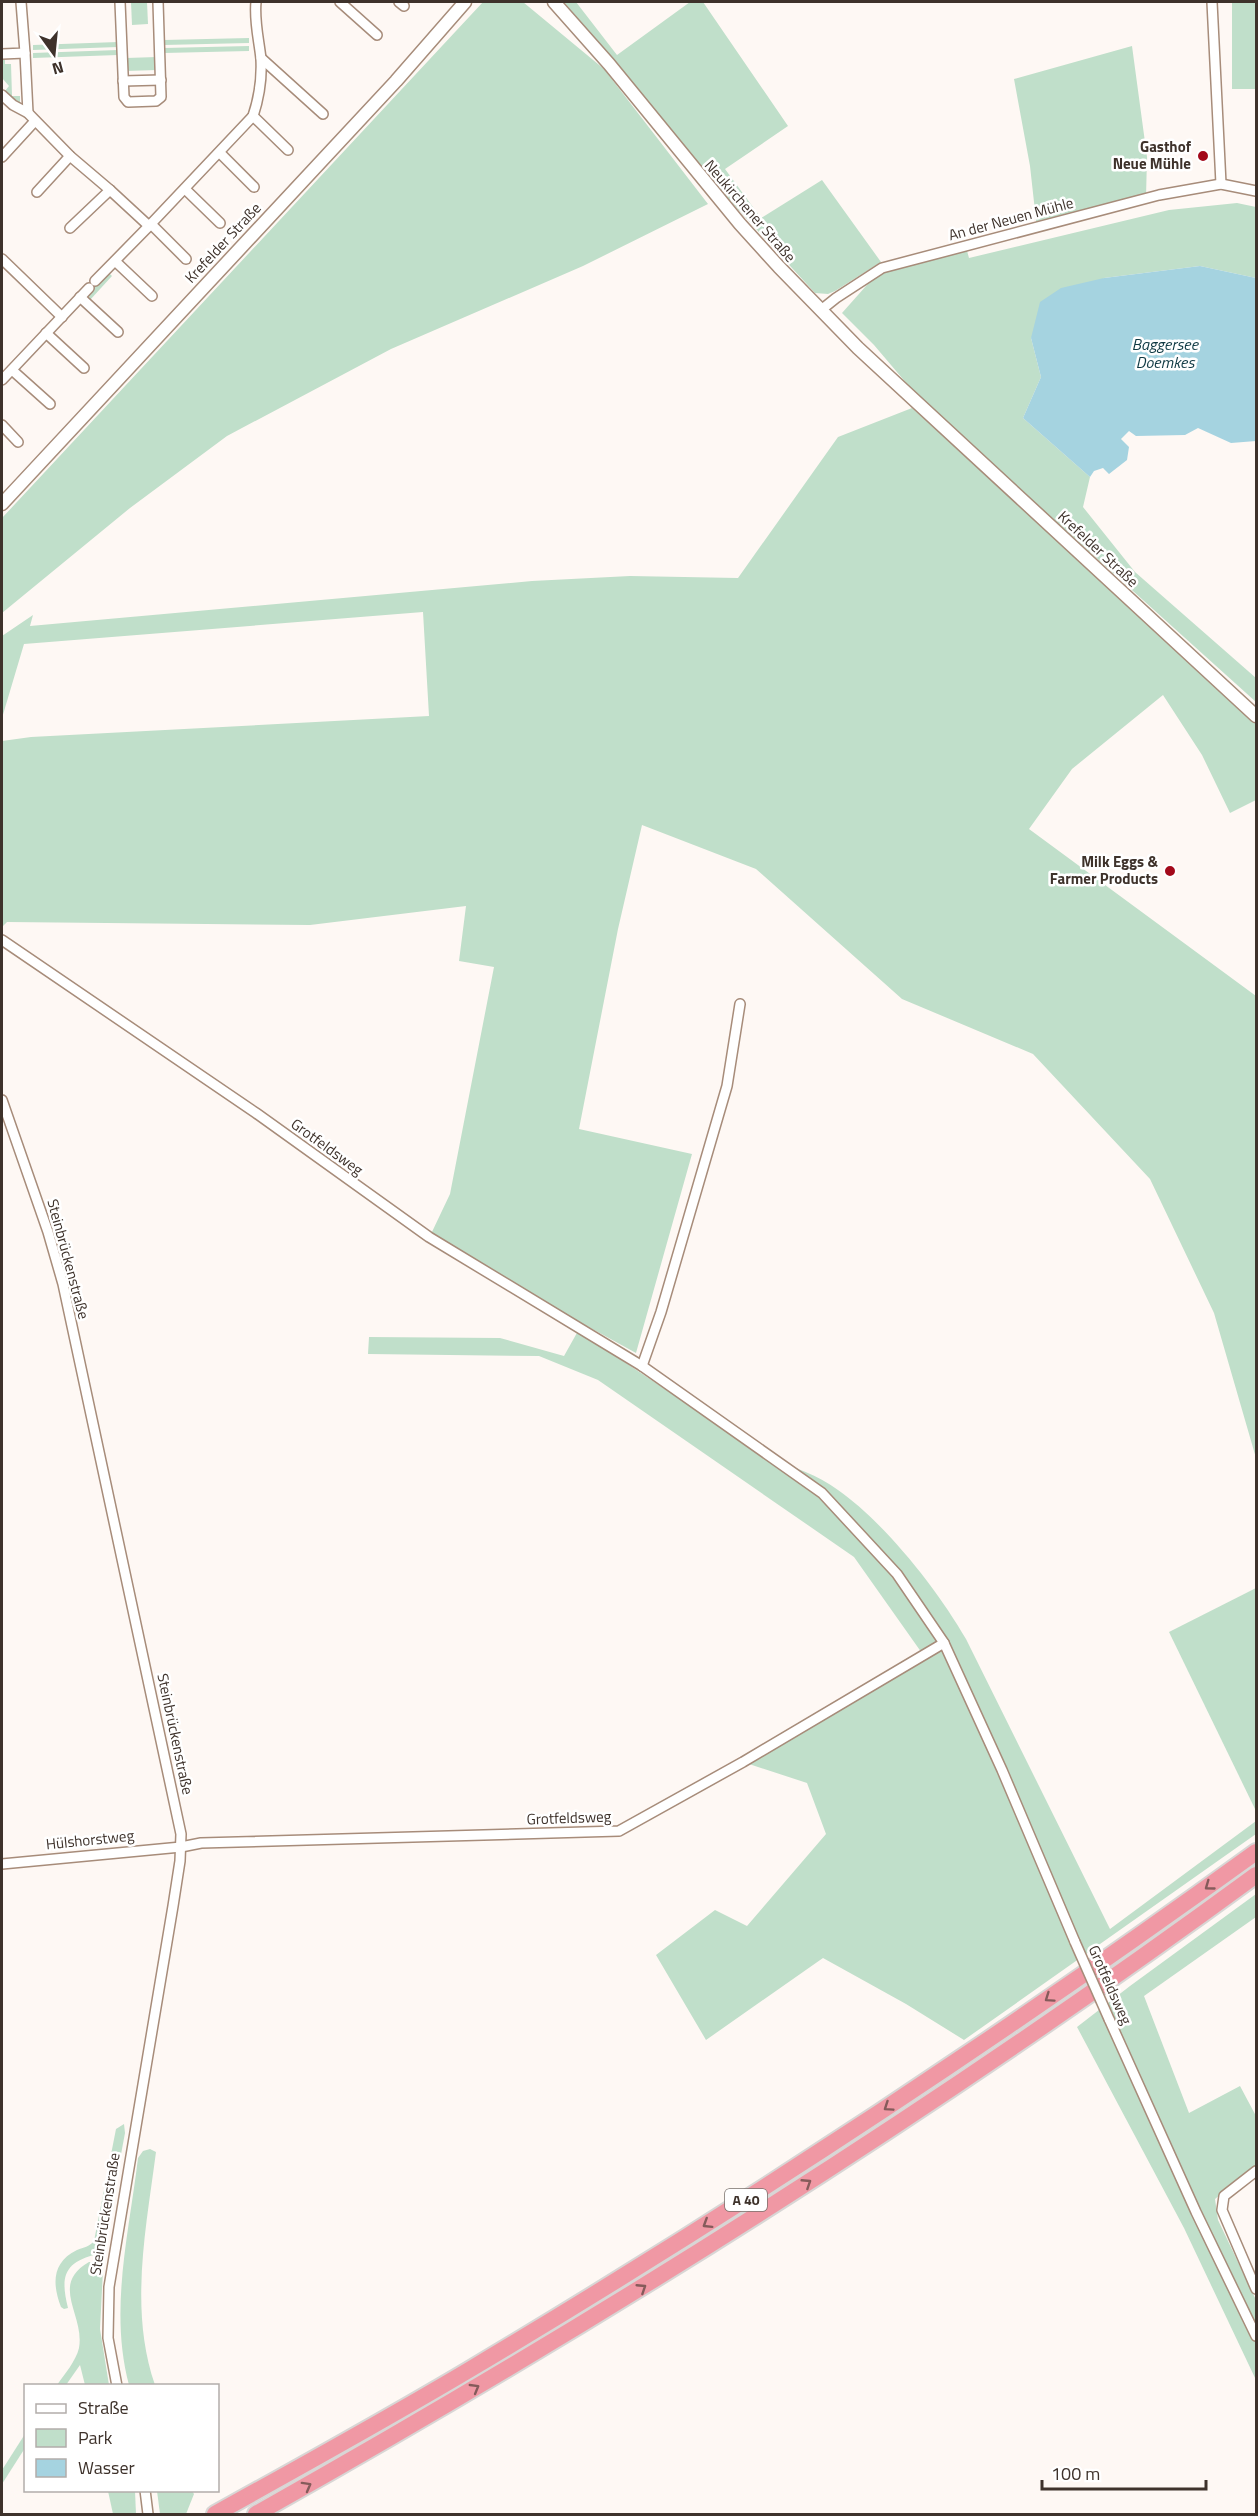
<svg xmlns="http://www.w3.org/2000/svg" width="1258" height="2516" viewBox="0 0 1258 2516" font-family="'Titillium Web',sans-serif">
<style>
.green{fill:#c0dfca}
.water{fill:#a5d3e0}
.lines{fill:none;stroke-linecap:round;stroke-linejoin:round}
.street-casing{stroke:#a78c7a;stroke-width:12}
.secondary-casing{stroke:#a78c7a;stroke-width:15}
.highway-casing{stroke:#d8d6d5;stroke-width:20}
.street{stroke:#fff;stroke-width:9}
.secondary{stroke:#fff;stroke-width:12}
.highway{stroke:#f098a4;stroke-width:16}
.street-bridge-casing{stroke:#a78c7a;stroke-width:12;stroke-linecap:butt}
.street-bridge{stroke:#fff;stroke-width:9}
.oneway{stroke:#855b5b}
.poi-dot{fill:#a3091a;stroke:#fff;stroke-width:2}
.labels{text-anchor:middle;stroke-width:5;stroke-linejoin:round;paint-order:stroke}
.shield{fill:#fff;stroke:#78706b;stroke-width:1.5}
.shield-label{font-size:14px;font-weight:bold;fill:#3e322b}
.poi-label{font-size:15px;font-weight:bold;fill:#3e322b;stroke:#fff;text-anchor:end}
.street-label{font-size:15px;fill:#3e322b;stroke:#fff}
.water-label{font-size:16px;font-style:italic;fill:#0f3943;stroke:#fff}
</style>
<rect width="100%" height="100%" fill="#fef8f4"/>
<g class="green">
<path d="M131 2H147L148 24 132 25Z"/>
<path d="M483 2H523L604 69 708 204 583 266 391 349 227 436 130 508 2 613V518Z"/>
<path d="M564 2H576L617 55 690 2H703L788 126 725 169 761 218 822 180 881 262 835 291 828 294 815 293 734 205Z"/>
<rect x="1232" y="2" width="24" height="87"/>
<path d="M249 38V43L164 45V40Z"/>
<path d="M118 42V47L33 50V45Z"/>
<path d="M249 46V51L164 53V48Z"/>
<path d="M1132 46 1147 157 1146 198 1037 229 1030 166 1014 79Z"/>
<path d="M118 50V55L33 58V53Z"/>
<path d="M157 57V70L126 71V58Z"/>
<path d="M2 60H5V64H11L12 96H20V103L5 91 9 86 2 78Z"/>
<path d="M1237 203 1256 207V278L1200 266 1104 278 1031 338 1041 377 1023 418 1090 477 1083 507 1135 572 1256 678V702L919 398 874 345 842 313 882 268 966 247 969 258 1169 210Z"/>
<path d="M109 273 112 276 90 300 88 292Z"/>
<path d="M912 408 1256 718V800L1230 813 1202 755 1163 695 1072 769 1029 829 1256 996V1458L1214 1313 1150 1179 1033 1054 902 999 756 869 642 825 618 929 579 1129 692 1154 636 1353 527 1293 431 1234 450 1194 494 967 459 961 466 906 310 925 7 922 2 927V741L31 737 429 716 423 612 24 644 2 718V636L33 615 30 626 532 581 630 576 738 578 838 437Z"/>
<path d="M578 1331 771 1460C794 1467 818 1475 838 1490 885 1523 937 1589 966 1639L1110 1929 1256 1821V1834L964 2040 906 2004 823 1958 706 2040 656 1955 715 1910 747 1926 826 1834 807 1783 743 1762 924 1656 854 1557 598 1380 539 1356 368 1354 369 1337 500 1338 564 1356Z"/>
<path d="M1256 1588V1811L1169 1632Z"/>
<path d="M1256 1894V1917L1144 1996 1189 2113 1240 2086 1256 2116V2165L1215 2199 1218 2220 1256 2300V2380L1184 2228 1077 2027 1130 1986Z"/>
<path d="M124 2124 125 2133 104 2245 98 2254C64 2262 60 2276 68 2308L64 2309 61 2307C52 2284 52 2262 77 2250 84 2247 89 2247 94 2241L116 2129Z"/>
<path d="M150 2149 156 2152C146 2229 129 2310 155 2385H129C109 2310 129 2234 138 2158L143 2151Z"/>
<path d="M89 2262H99L103 2270 100 2329 109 2385H85L80 2365 66 2385H57C64 2375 76 2361 79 2348 85 2315 49 2285 89 2262Z"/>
<path d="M25 2434V2448L2 2484V2470Z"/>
<path d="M108 2491H135L136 2514H113Z"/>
<path d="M157 2491H192L194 2494 186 2514H160Z"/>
</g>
<path class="water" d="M1200 266 1256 278V441L1231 443 1198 428 1185 435 1136 436 1129 431 1121 439 1129 447 1127 460 1109 474 1103 468 1094 471 1090 477 1023 418 1041 377 1031 338 1040 302 1061 288 1104 278Z"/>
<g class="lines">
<defs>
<g id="street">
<path d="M120 2 124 97 128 102 156 101 161 97 158 2"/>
<path d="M340 2 377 35"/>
<path d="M399 2 404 6"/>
<path d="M1212 2 1221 184"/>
<path d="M25 53 28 113"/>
<path d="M2 54 25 53 21 2"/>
<path d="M261 58 323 114"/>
<path d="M123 81 161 80"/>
<path d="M2 95 13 105 28 113 70 156 110 190 149 226 253 116C259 98 262 78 261 59 259 40 254 21 256 2"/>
<path d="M253 116 288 150"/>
<path d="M220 153 254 187"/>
<path d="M2 157 35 121"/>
<path d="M185 189 220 223"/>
<path d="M37 192 70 156"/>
<path d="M151 224 186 259"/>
<path d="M70 228 110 190"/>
<path d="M2 259 62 317"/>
<path d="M115 261 152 296"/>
<path d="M95 281 149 226"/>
<path d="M80 297 118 332"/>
<path d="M821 310 836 298 882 268 1159 195 1221 184 1256 191"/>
<path d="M46 333 84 368"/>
<path d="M12 370 50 404"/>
<path d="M2 380 89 288"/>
<path d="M2 425 18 442"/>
<path d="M2 940 256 1113 429 1237 642 1366 822 1493 897 1574 944 1643 1002 1770 1075 1942"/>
<path d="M2 1100 48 1232 63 1284 181 1834 180 1861 173 1906 109 2287 108 2338 117 2386"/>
<path d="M642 1366 661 1312 727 1086 740 1004"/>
<path d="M2 1864 181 1847 201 1843 619 1831 743 1762 944 1643"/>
<path d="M1109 2019 1196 2212 1256 2336"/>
<path d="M1256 2171 1224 2196 1222 2210 1256 2289"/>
<path d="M145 2490 148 2514"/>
</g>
<g id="secondary">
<path d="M554 2 609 64 740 224 779 267 858 348 1256 716"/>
<path d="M2 504 396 81 465 2"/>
</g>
<g id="highway">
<path d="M215 2514C300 2467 385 2420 469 2370 739 2209 1002 2036 1256 1852"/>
<path d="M256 2514C601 2320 937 2109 1256 1875"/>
</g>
</defs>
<use href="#street" class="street-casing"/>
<use href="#secondary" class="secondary-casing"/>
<use href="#highway" class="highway-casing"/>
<use href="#street" class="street"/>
<use href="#secondary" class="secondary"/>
<use href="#highway" class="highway"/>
<defs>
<path id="street-bridge" d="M1075 1942 1109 2019"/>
</defs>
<use href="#street-bridge" class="street-bridge-casing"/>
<use href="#street-bridge" class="street-bridge"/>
</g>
<defs><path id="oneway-chevron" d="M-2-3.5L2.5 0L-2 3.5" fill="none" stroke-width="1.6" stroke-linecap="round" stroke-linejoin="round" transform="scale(1.5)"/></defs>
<g class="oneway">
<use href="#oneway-chevron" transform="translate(1209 1886) rotate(144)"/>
<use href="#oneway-chevron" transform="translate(1049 1998) rotate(145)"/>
<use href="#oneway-chevron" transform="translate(888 2107) rotate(146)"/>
<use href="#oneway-chevron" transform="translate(807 2183) rotate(-33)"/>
<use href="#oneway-chevron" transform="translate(707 2224) rotate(148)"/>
<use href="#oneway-chevron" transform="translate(642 2288) rotate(-33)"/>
<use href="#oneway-chevron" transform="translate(475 2388) rotate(-30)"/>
<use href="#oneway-chevron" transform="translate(307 2486) rotate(-29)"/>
</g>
<g class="poi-dot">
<circle cx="1203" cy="156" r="6"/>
<circle cx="1170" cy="871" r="6"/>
</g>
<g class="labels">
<rect class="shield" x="725" y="2189" width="42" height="22" rx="4.5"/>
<g class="shield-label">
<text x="746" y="2205">A 40</text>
</g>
<g class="poi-label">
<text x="1191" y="152">Gasthof<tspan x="1191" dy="17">Neue Mühle</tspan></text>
<text x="1158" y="867">Milk Eggs &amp;<tspan x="1158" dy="17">Farmer Products</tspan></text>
</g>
<g class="street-label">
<text transform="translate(750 211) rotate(49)" y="5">Neukirchener Straße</text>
<text transform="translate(1011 219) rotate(-15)" y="5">An der Neuen Mühle</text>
<text transform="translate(223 243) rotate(-47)" y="5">Krefelder Straße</text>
<text transform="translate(1098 549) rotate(43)" y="5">Krefelder Straße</text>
<text transform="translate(327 1147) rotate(36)" y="5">Grotfeldsweg</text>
<text transform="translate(68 1259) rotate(75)" y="5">Steinbrückenstraße</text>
<text transform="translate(175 1734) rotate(78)" y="5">Steinbrückenstraße</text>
<text transform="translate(569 1818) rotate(-2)" y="5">Grotfeldsweg</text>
<text transform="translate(90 1840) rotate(-6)" y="5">Hülshorstweg</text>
<text transform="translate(1110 1985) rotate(66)" y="5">Grotfeldsweg</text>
<text transform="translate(105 2214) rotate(-81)" y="5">Steinbrückenstraße</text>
</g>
<g class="water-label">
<text x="1165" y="350">Baggersee<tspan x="1165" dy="18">Doemkes</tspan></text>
</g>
</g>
<rect width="1258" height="2516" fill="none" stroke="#3e322b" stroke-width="6"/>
<rect x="24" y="2384" width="195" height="108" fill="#ffffff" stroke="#b2adaa" stroke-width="1.5"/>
<rect x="36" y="2404" width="30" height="9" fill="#ffffff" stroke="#b2adaa" stroke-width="1.5"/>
<text x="78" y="2414" font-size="18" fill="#3e322b">Straße</text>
<rect x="36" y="2429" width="30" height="18" fill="#c0dfca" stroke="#b2adaa" stroke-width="1.5"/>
<text x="78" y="2444" font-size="18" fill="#3e322b">Park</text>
<rect x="36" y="2459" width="30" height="18" fill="#a5d3e0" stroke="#b2adaa" stroke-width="1.5"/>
<text x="78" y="2474" font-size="18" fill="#3e322b">Wasser</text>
<g transform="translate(54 54) rotate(165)" stroke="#ffffff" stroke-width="4.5" paint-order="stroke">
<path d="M0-4.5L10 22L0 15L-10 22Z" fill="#3e322b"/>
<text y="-9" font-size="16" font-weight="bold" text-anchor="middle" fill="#3e322b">N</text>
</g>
<path d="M1042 2480v9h164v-9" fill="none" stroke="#3e322b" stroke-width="3"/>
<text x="1051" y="2480" font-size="18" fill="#3e322b" stroke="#ffffff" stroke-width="4.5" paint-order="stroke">100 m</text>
</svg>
